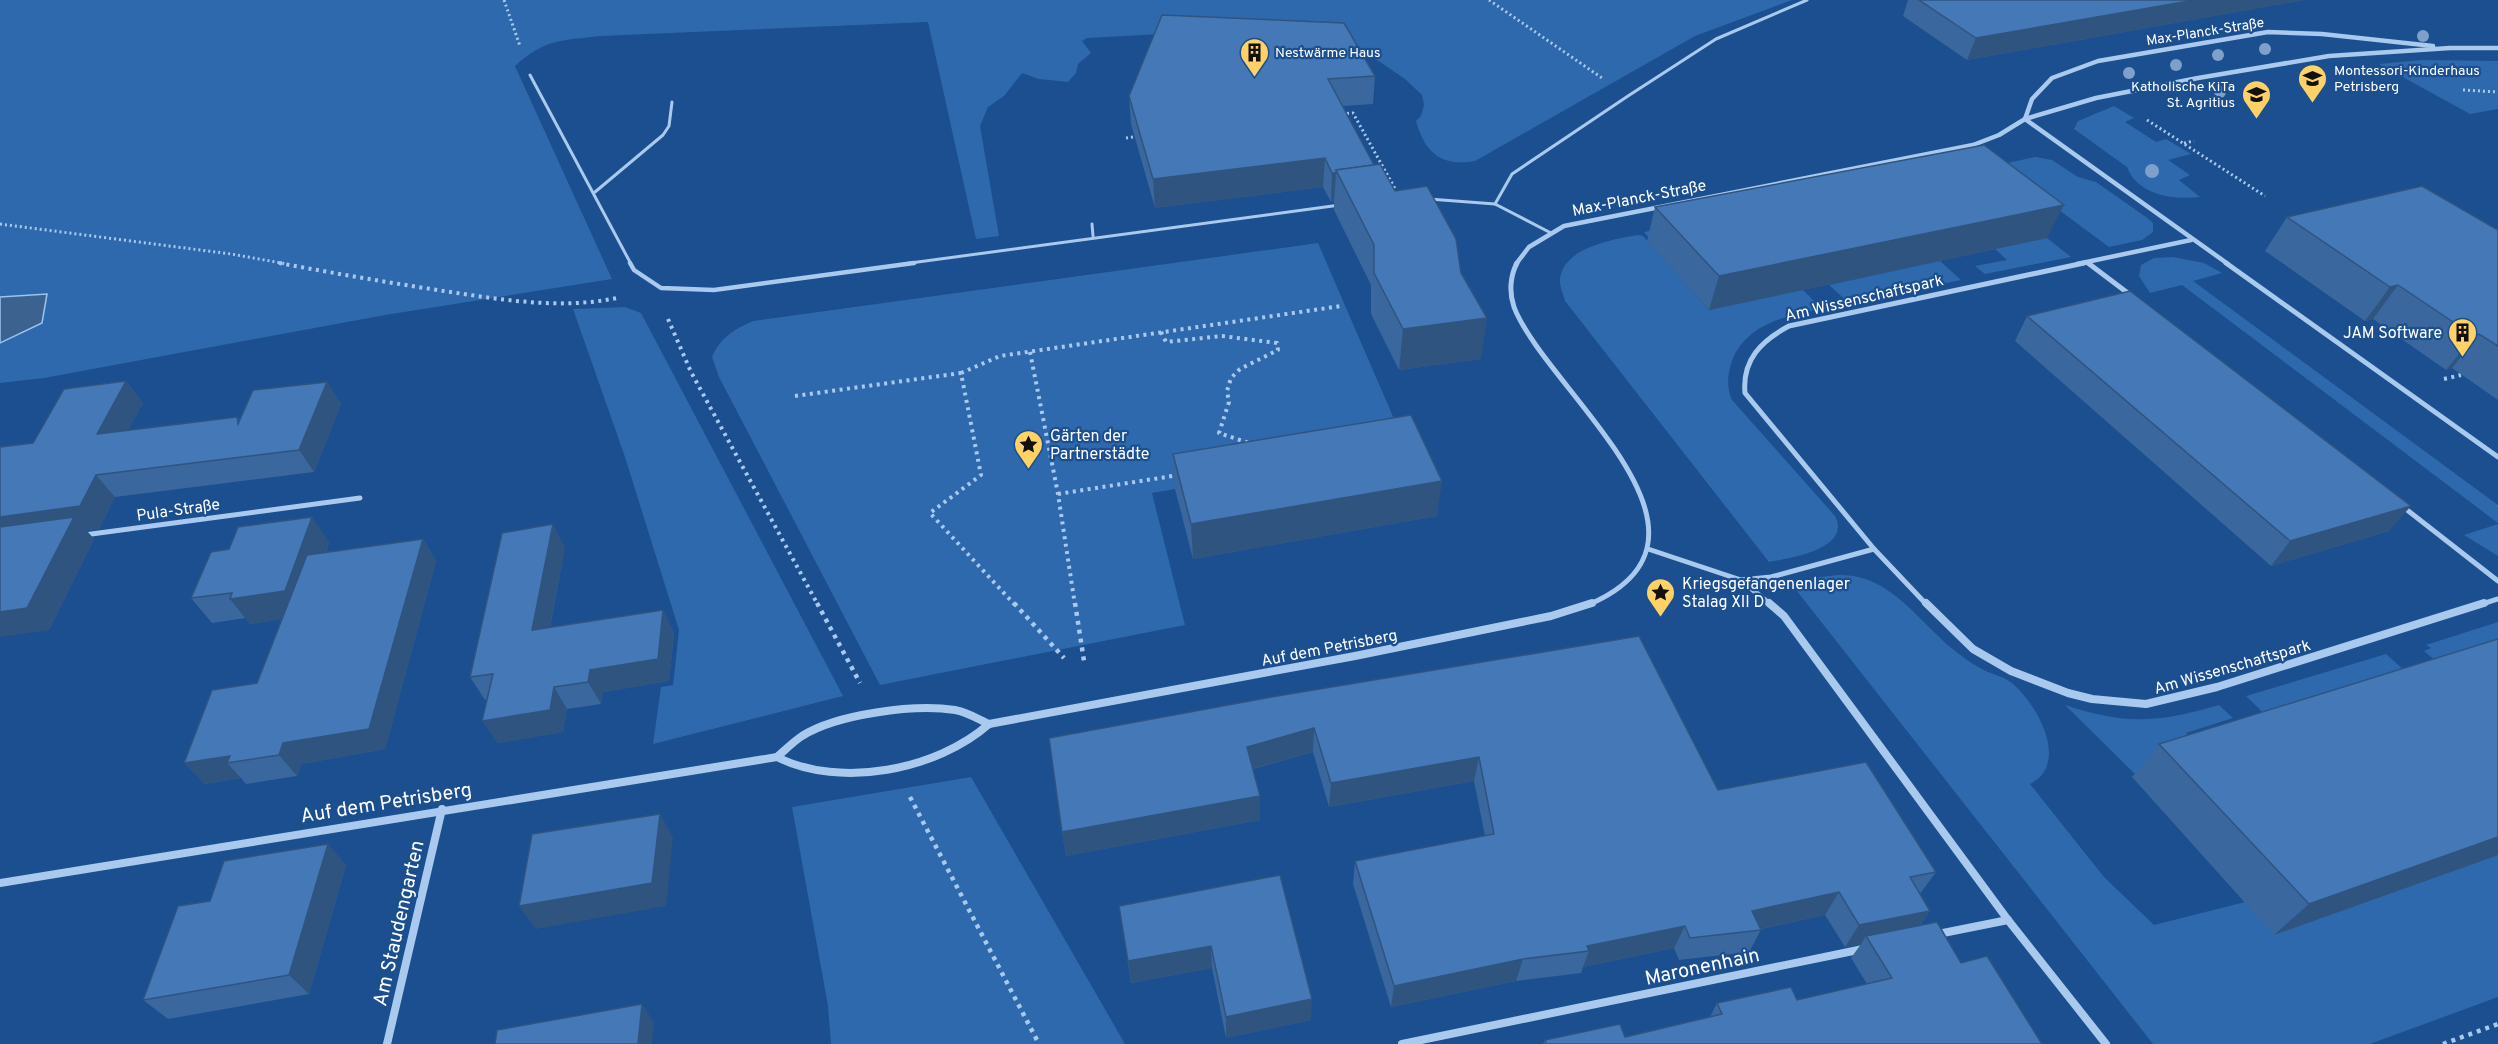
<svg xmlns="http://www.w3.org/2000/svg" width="2498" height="1044" viewBox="0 0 2498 1044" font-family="Overpass,sans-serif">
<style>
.green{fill:#2e69ad}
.water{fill:#3c6290;stroke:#9cc4f0;stroke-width:1.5}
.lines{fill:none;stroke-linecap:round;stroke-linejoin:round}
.path-far2{stroke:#a9c9ee;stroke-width:3;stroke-dasharray:2 3;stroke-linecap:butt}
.path-far1{stroke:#a9c9ee;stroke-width:4;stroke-dasharray:3 4.5;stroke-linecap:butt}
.path{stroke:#a9c9ee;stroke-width:4.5;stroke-dasharray:4 5;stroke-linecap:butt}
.lane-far1{stroke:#a9c9ee;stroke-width:3}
.lane{stroke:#a9c9ee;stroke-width:4.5}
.street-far2{stroke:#a9c9ee;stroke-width:4.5}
.street-far1{stroke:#a9c9ee;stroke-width:5}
.street{stroke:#a9c9ee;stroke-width:8}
.tree{fill:#7ea0ca}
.wall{fill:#3a679d}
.shaded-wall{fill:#305480}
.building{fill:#4478b7;stroke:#305480;stroke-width:1.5}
.labels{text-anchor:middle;stroke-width:4.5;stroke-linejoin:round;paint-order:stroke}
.far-street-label{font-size:14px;fill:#fff;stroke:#1b4f8f}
.far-poi-label{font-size:14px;fill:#fff;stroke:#1b4f8f;text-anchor:start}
.street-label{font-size:16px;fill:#fff;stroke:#1b4f8f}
.poi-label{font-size:16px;fill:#fff;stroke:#1b4f8f;text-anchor:start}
.near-street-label{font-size:20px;fill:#fff;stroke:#1b4f8f}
</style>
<rect width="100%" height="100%" fill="#1b4f8f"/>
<g class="green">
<path d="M0 0H1792L1695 36 1475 161C1441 167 1425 153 1416 121L1421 116 1424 105 1422 95 1405 79 1355 45 1160 34 1087 38 1082 41 1091 53 1078 64 1076 73 1068 82 1039 79 1022 73 1004 96 988 107 980 126 999 236 976 239 928 22 601 36C561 41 546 38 515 66L612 279 385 315 44 378 0 383V343L42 323 47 294 0 297Z"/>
<path d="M2422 60 2498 61V109L2470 114 2379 64Z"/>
<path d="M2114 106 2134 118 2125 122 2156 142 2166 139 2191 154 2168 160 2190 175 2179 180 2200 197C2175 200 2138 196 2127 167L2074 129 2078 121Z"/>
<path d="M2035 157 2052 160 2078 177 2096 182 2146 217 2153 223V232L2142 240 2109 247 2048 202 1651 240 1644 232 1946 176Z"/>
<path d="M1638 235 1643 236 1709 310 1803 290 1822 309C1787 315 1743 325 1731 364 1727 377 1727 388 1732 400L1835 516C1852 549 1790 558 1769 562L1565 301C1563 294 1559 285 1560 278 1565 247 1614 239 1638 235Z"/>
<path d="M2047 238 2071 257 1985 274 1975 266 2007 260 1995 249Z"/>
<path d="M1318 243 1407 449 1152 493 1185 625 880 685 719 377 712 357C721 337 733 330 753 321Z"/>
<path d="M2173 257 2204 263 2222 273 2193 281 2498 505V523L2182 285 2150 293 2139 276 2141 265 2154 258Z"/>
<path d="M1940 261 1961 280 1849 303 1829 285Z"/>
<path d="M625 307 641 313 843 696 653 744 661 687 673 685 679 630 625 457 573 309Z"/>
<path d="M2498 524V556L2464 535Z"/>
<path d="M1839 575C1890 574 1918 621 1954 650 1964 658 1976 667 1988 672 1995 675 2003 677 2009 681 2032 697 2064 750 2041 776 2038 779 2033 782 2030 784L2104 877 2154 925 2245 902 2275 934 2498 855V997L2370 1044H2153L1793 586 1812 578Z"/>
<path d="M2498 622V662L2454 676 2424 651 2431 648 2426 645Z"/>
<path d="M2386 654 2422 686 2282 731 2246 696Z"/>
<path d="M2065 705C2125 725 2158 723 2219 705L2233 718 2186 733 2206 754 2137 776Z"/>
<path d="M971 777 1125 1044H831L828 1006 792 807Z"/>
</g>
<path class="water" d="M47 294 42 323 0 343V297Z"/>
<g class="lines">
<g class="path-far2">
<path d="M504 0 520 46"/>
<path d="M1489 0 1602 78"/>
<path d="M2463 90 2498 92"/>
<path d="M1342 114 1353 113 1398 194"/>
<path d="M2147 120 2265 196"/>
<path d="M1126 138 1140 136"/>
<path d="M2184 143 2194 141"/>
<path d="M0 224 231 254 287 264"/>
</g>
<g class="path-far1">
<path d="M279 263C338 274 397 284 457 293 510 301 564 309 617 298"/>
<path d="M668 319 691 372 818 605"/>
<path d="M1161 332 1166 342 1222 336 1277 343 1278 350 1240 369 1231 378 1227 391 1229 402 1219 433 1249 443"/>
<path d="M1030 352 1058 494 1075 605"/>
<path d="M961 373 1000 356 1341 306"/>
<path d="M2444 379 2461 375"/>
<path d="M795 396 961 373 981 475 930 513 1015 605"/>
<path d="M1058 494 1179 475"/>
</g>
<g class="path">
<path d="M817 603 860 683"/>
<path d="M1014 603 1064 658"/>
<path d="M1075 603 1084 661"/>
<path d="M910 797 1039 1044"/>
<path d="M2443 1044 2498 1024"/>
</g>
<g class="lane-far1">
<path d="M530 75 631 264"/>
<path d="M595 192 663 135 669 126 672 102"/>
<path d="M1429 199 1495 204 1551 233"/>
<path d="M1495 204 1512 174 1628 96 1716 39 1807 0"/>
<path d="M1092 224 1093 236"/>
<path d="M903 264 1340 205"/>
</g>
<path class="lane" d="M630 263 634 270 661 288 714 290 914 263"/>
<g class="street-far2">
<path d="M2025 119 2228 264"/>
<path d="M2025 119 2032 99 2052 78 2098 61 2268 32 2322 34 2433 46"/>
<path d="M2088 263 2090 264"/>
<path d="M1516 264 1529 247 1564 226 1973 145 1999 135 2025 119 2096 98 2198 78 2329 56 2450 48H2498"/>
<path d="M2077 264 2191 240"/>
</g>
<g class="street-far1">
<path d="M1517 263C1510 276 1509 293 1514 307 1545 389 1748 537 1588 605"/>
<path d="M2088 263 2133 297"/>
<path d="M2226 263 2498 457"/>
<path d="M2402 506 2498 581"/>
<path d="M84 535 360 498"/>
<path d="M1648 549 1741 580 1771 605"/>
<path d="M1741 580 1771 577 1874 549"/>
<path d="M1927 605 1874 549 1745 393C1742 360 1761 341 1789 326L2084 263"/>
<path d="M2479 605 2498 599"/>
</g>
<g class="street">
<path d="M1769 603 1784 616 2008 920 2106 1044"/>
<path d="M1926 603 1973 649 2011 671 2068 693 2092 699 2146 704 2217 687 2484 603"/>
<path d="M777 757C840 789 937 770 989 724L1355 656 1551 616 1592 603"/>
<path d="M0 883 777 757C785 750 793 742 802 736 837 714 914 704 955 710 967 712 978 719 989 724"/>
<path d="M1938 934 2008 920"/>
<path d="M387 1044 442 809"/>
<path d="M1402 1044 1863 949"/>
</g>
</g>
<g class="tree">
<circle cx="2423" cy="36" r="6"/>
<circle cx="2265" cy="49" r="6"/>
<circle cx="2218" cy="55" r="6"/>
<circle cx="2176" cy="65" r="6"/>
<circle cx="2129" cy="73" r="6"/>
<circle cx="2220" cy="92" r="6"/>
<circle cx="2152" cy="171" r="7"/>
</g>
<g class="wall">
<path d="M1908 0H2304L1967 60 1903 16Z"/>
<path d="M1162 15 1375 76 1373 104 1343 106 1374 165 1461 273 1481 359 1399 370 1371 314V285L1334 210V202H1331L1323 187 1155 208 1131 124 1129 96Z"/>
<path d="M1655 207 2047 238 1709 310 1647 241Z"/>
<path d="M2287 217 2498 230V400L2452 368 2446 370 2373 319 2365 321 2265 251Z"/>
<path d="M2027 316 2389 531 2271 566 2015 341Z"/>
<path d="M126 381 143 403 128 430 237 417 239 420 327 382 341 404 314 472 115 497 99 529 86 530 94 539 49 630 33 443Z"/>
<path d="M1173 454 1437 516 1193 559 1175 489Z"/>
<path d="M423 539 436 561 385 749 301 764 297 776 246 784 241 778 204 784 257 683 282 619 250 624 246 618 212 623 191 598 329 542 326 553Z"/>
<path d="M565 547 550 628 663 610 674 633 669 681 603 692 601 704 567 709 563 732 497 743 487 699 485 700 470 677Z"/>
<path d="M1266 698 1718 790 1936 872 1920 894 1930 911 1920 925 1961 963 2042 1044H1543L1545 1040 1625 1037 1710 1017 1717 1003 1797 1000 1867 984 1851 958 1861 944 1845 947 1825 915 1761 929V930L1749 952 1679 960 1674 948 1583 967 1581 973 1516 981 1391 1007 1353 884 1355 861 1485 836 1474 781 1329 807 1313 752 1253 769 1260 820 1066 856 1062 832Z"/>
<path d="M2159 744 2498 855 2274 935 2132 777Z"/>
<path d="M346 865 309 994 168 1019 143 1000 210 901Z"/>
<path d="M1280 875 1311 1020 1226 1038 1212 968 1131 983 1119 906Z"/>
</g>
<g class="shaded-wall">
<path d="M2195 0H2304L1967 60 1976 38Z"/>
<path d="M1325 158 1323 187 1155 208 1153 179Z"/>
<path d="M1332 173H1336L1334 202H1331Z"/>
<path d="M2064 205 2047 238 1709 310 1719 276Z"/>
<path d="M2398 285 2373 319 2365 321 2390 287Z"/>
<path d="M1487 318 1481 359 1399 370 1403 329Z"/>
<path d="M2479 334 2452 368 2446 370 2474 336Z"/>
<path d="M126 381 143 403 115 456 97 434Z"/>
<path d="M327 382 341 404 314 472 299 450Z"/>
<path d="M96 475 115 497 99 529 86 530 94 539 49 630 0 637V517Z"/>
<path d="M1442 481 1437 516 1193 559 1191 524Z"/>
<path d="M2411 506 2389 531 2271 566 2290 541Z"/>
<path d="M312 517 329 542 304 616 250 624 230 599Z"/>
<path d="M553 524 565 547 545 653 532 630Z"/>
<path d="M423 539 436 561 385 749 301 764 297 776 279 755 283 743Z"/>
<path d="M663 610 674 633 669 681 603 692 601 704 588 682 590 670Z"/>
<path d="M554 687 567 709 563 732 497 743 482 721Z"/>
<path d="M1314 728 1313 752 1247 770V747Z"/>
<path d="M230 756 227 763 241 778 204 784 184 763Z"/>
<path d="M1479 757 1474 781 1329 807 1331 783Z"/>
<path d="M1260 796V820L1066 856 1062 832Z"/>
<path d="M660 814 673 837 666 906 536 929 519 906Z"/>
<path d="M2498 837V855L2274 935 2309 904Z"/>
<path d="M328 844 346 865 309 994 289 975Z"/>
<path d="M1839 892 1825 915 1750 931 1752 911Z"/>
<path d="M1930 911 1914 933 1866 936 1861 944 1845 947 1859 925Z"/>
<path d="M1685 926 1674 948 1583 967 1589 951 1587 946Z"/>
<path d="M1211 946 1212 968 1131 983 1128 961Z"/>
<path d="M1523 959 1516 981 1391 1007 1394 986Z"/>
<path d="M1312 999 1311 1020 1226 1038V1017Z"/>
<path d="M642 1004 654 1022 652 1044H638Z"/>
</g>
<g class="building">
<path d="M1919 0H2195L1976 38Z"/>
<path d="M1162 15 1344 23 1375 76 1328 79 1374 165 1336 170V173H1332L1325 158 1153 179 1129 96Z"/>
<path d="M1984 145 2064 205 1719 276 1655 207Z"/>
<path d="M1380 164 1395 191 1427 186 1456 239 1461 273 1487 318 1403 329 1374 273V245L1336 170Z"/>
<path d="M2422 186 2498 230V346L2479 334 2474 336 2398 285 2390 287 2287 217Z"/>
<path d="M2130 291 2411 506 2290 541 2027 316Z"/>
<path d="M126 381 97 434 237 417 238 424 253 390 327 382 299 450 96 475 80 506 0 517V447L33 443 64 389Z"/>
<path d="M1411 415 1442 481 1191 524 1173 454Z"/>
<path d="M74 517 27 608 0 612V527Z"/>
<path d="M312 517 285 591 230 599 232 593 191 598 211 552 229 549 238 527Z"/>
<path d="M553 524 532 630 663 610 658 659 590 670 588 682 554 687 550 710 482 721 493 674 470 677 502 533Z"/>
<path d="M423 539 369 729 283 743 279 755 227 763 230 756 184 763 212 690 257 683 307 555Z"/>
<path d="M1639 636 1718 790 1866 762 1936 872 1910 877 1930 911 1859 925 1839 892 1752 911 1761 930 1690 938 1685 926 1587 946 1589 951 1523 959 1394 986 1355 861 1494 834 1479 757 1331 783 1314 728 1247 747 1260 796 1062 832 1049 738 1266 698Z"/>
<path d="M2498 639V837L2309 904 2159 744Z"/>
<path d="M660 814 652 883 519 906 532 834Z"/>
<path d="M328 844 289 975 143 1000 178 906 210 901 224 861Z"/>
<path d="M1280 875 1312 999 1226 1017 1211 946 1128 961 1119 906Z"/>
<path d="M1937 922 1961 963 1987 956 2042 1044H1546L1545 1040 1620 1024 1625 1037 1722 1014 1717 1003 1791 987 1797 1000 1892 978 1866 936Z"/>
<path d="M642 1004 638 1044H495L497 1030Z"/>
</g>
<defs>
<symbol id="building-pin" viewBox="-11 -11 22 30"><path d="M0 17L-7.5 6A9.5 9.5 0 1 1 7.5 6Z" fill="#ffd166" stroke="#1b4f8f"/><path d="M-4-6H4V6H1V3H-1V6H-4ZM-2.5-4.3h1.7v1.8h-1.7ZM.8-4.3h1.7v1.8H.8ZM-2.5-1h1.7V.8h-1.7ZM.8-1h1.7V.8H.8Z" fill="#111"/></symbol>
<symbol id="school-pin" viewBox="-11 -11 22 30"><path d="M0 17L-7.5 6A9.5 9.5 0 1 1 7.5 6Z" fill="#ffd166" stroke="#1b4f8f"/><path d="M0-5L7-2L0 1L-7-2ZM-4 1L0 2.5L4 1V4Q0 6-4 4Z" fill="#111"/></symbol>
<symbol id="sight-pin" viewBox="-11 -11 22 30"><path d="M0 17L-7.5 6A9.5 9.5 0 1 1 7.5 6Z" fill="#ffd166" stroke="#1b4f8f"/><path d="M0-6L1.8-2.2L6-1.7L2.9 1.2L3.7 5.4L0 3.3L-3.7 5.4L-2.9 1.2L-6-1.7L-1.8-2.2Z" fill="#111"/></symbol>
</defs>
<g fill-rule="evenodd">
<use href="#building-pin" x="1238" y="36" width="33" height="45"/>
<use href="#school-pin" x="2296" y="62" width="33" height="45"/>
<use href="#school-pin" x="2240" y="78" width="33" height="45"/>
<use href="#building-pin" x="2446" y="316" width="33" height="45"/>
<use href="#sight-pin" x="1012" y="428" width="33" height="45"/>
<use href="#sight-pin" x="1644" y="576" width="33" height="45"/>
</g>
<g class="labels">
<g class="far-street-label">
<text transform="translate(2205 31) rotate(-9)" y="5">Max-Planck-Straße</text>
</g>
<g class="far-poi-label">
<text x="1275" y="57">Nestwärme Haus</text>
<text x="2334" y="75">Montessori-Kinderhaus<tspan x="2334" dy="16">Petrisberg</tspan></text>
<text x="2235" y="91" text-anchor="end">Katholische KiTa<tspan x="2235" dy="16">St. Agritius</tspan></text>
</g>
<g class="street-label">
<text transform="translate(1639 197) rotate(-11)" y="6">Max-Planck-Straße</text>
<text transform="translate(1864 297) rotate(-13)" y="6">Am Wissenschaftspark</text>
<text transform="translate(178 509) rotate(-8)" y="6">Pula-Straße</text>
<text transform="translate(1329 647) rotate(-11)" y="6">Auf dem Petrisberg</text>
<text transform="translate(2232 666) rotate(-16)" y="6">Am Wissenschaftspark</text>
</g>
<g class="poi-label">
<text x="2442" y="338" text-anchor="end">JAM Software</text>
<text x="1050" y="441">Gärten der<tspan x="1050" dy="18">Partnerstädte</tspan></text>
<text x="1682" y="589">Kriegsgefangenenlager<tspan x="1682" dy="18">Stalag XII D</tspan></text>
</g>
<g class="near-street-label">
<text transform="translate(386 802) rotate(-9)" y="7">Auf dem Petrisberg</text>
<text transform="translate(398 923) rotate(-77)" y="7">Am Staudengarten</text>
<text transform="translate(1702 966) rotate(-12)" y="7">Maronenhain</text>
</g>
</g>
</svg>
